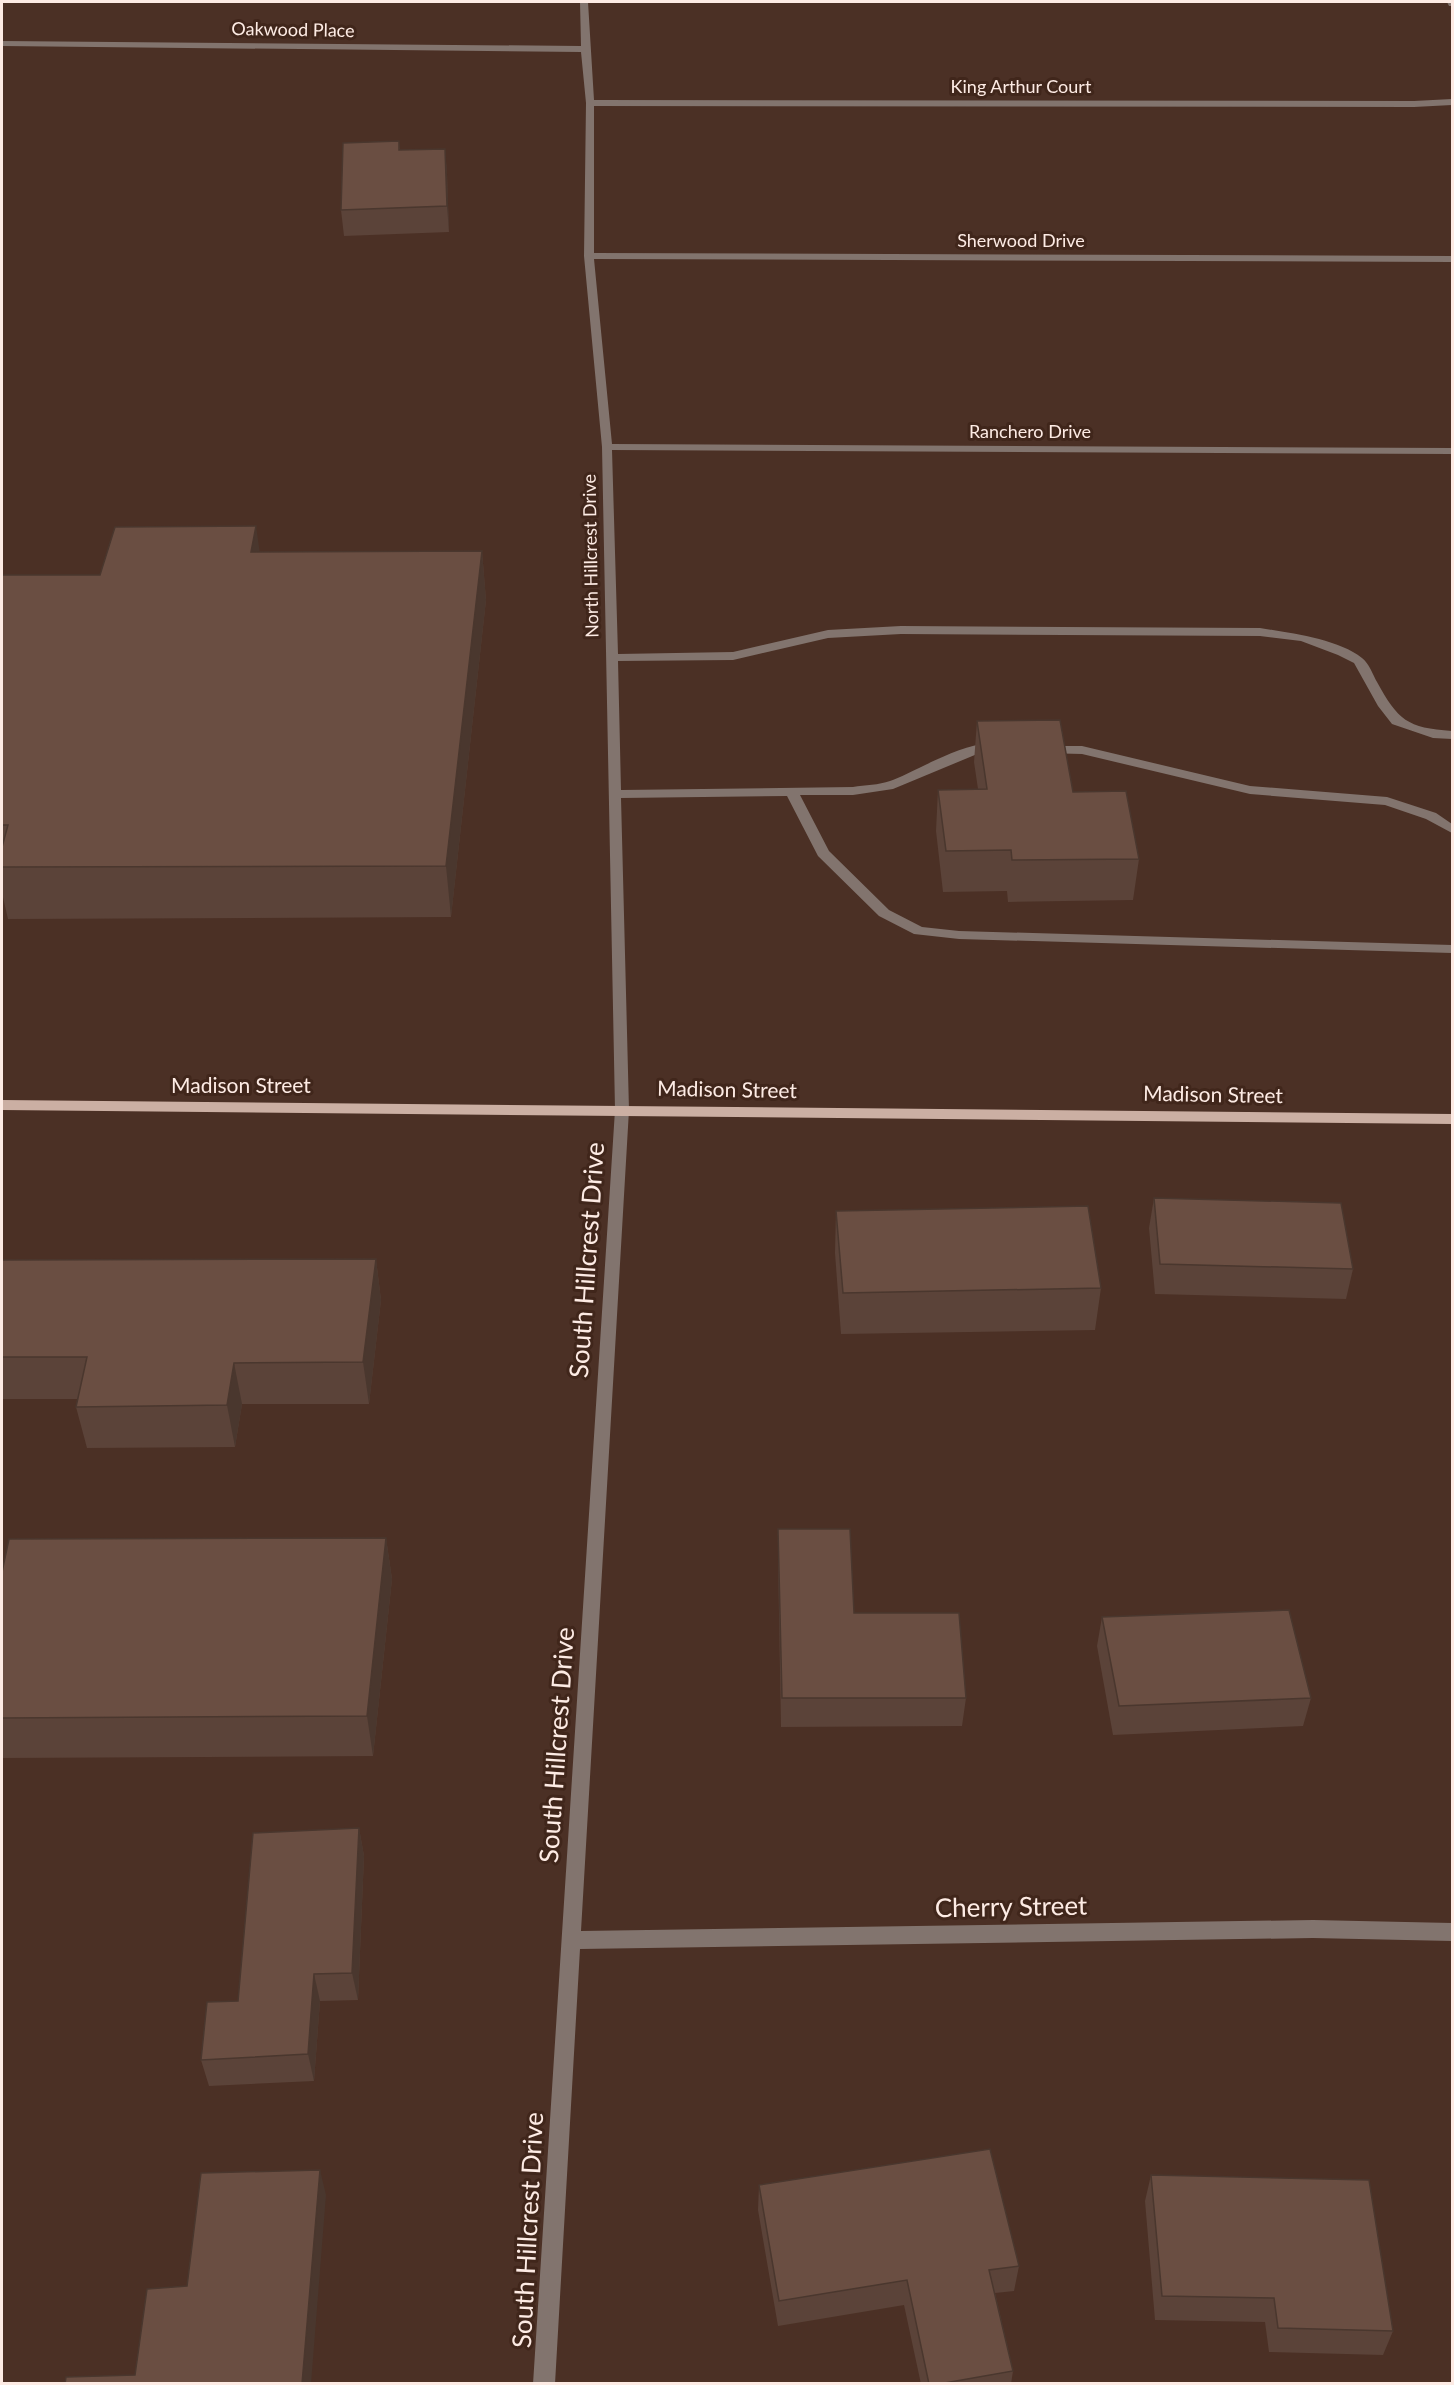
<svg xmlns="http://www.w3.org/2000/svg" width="1454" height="2385" viewBox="0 0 1454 2385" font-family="Lato,sans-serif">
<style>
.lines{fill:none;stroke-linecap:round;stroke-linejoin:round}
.minor{fill:#82746e;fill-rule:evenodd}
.major{fill:#cbafa3;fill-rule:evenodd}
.wall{fill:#5b4339}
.shaded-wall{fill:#4a372e}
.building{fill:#6a4e42;stroke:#4a372e;stroke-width:1.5}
.labels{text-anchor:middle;stroke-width:6;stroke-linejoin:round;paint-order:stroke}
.far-street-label{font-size:18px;fill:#fdebe4;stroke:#40261b}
.street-label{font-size:21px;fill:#fdebe4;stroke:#40261b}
.near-street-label{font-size:26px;fill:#fdebe4;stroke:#40261b}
</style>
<rect width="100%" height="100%" fill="#4b3025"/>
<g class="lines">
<g class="minor">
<path d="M580 2H588L594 100 1414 101 1452 99V105L1414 107 594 106V253L1452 256V262L594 259 612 444 1452 448V454L612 450 618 654 733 652 828 630 901 626 1260 628C1290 633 1338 639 1362 658 1369 663 1373 675 1377 682 1398 720 1407 728 1452 731V739L1433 738 1392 724 1378 706 1354 663 1338 655 1301 641 1260 636 901 634 828 638 733 660 618 661 621 790 853 787C865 785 879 785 890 781 912 774 981 731 999 748L997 751 982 752 893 789 853 795H800L829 851 889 910 922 927 959 931 1452 945V953L959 939 914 934 879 916 818 856 787 796 621 798 629 1110 581 1931 1313 1920 1452 1923V1941L1313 1938 580 1949 555 2384H533L615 1110 602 447 584 256 586 103 581 52 2 46V41L581 46Z"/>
<path d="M1447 2H1452V6H1449Z"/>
<path d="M1047 746H1082L1250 786 1387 797 1436 813 1452 824V833L1426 819 1385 805 1250 794 1082 754 1043 753 1041 750Z"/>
</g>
<path class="major" d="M2 1100 1452 1114V1124L2 1110Z"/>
</g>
<g class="wall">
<path d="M399 141 400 150 445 149 447 174 449 232 344 236 341 210Z"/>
<path d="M482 551 486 600 451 917 8 919 2 893V575H100L260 552Z"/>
<path d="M977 721 1073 792 1139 859 1133 900 1008 902 1007 891 943 892 936 831 938 790 978 789 974 762Z"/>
<path d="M1154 1198 1353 1269 1346 1299 1155 1294 1149 1228Z"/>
<path d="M836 1211 1101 1288 1095 1330 841 1334 835 1253Z"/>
<path d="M376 1259 381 1300 369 1404H242L235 1447 87 1448 76 1407 78 1399H2V1260Z"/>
<path d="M778 1529 854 1613 966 1698 962 1726 781 1727 778 1558Z"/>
<path d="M386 1538 392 1579 373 1756 2 1758V1572Z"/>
<path d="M1102 1617 1311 1698 1303 1726 1113 1735 1097 1646Z"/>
<path d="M359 1828 364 1856 358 2000 320 2001 314 2081 209 2086 201 2060 238 2001Z"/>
<path d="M1151 2175 1393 2331 1383 2355 1269 2352 1265 2322 1155 2320 1145 2201Z"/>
<path d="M759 2185 1019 2266 1014 2291 995 2293 1013 2371 1011 2384H921L904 2305 778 2326 758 2210Z"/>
</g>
<g class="shaded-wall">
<path d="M445 149 447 174 449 232 447 206Z"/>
<path d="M256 526 263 575 251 552Z"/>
<path d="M482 551 486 600 451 917 446 866Z"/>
<path d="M376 1259 381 1300 369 1404 363 1362Z"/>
<path d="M234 1363 242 1404 235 1447 227 1405Z"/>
<path d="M386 1538 392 1579 373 1756 367 1716Z"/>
<path d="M359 1828 364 1856 358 2000 352 1973Z"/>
<path d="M314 1974 320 2001 314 2081 308 2054Z"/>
<path d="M320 2170 326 2195 311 2384H302Z"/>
</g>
<g class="building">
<path d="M399 141V150L445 149 447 206 341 210 343 143Z"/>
<path d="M256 526 251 552 482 551 446 866 2 867V847L8 825H2V575H100L115 527Z"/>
<path d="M1060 720 1073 792 1126 791 1139 859 1012 860 1011 850 946 851 938 790 987 789 977 721Z"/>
<path d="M1154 1198 1341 1203 1353 1269 1160 1264Z"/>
<path d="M1088 1206 1101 1288 843 1293 836 1211Z"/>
<path d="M376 1259 363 1362 234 1363 227 1405 76 1407 87 1357H2V1260Z"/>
<path d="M778 1529H850L854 1613H959L966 1698H782Z"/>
<path d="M386 1538 367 1716 2 1718V1572L9 1539Z"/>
<path d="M1289 1610 1311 1698 1119 1706 1102 1617Z"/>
<path d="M359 1828 352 1973 314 1974 308 2054 201 2060 207 2002 238 2001 253 1833Z"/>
<path d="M990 2149 1019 2266 989 2270 1013 2371 939 2384H929L907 2280 779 2301 759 2185Z"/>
<path d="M320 2170 302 2384H65L66 2377 135 2375 147 2289 187 2286 201 2173Z"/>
<path d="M1151 2175 1369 2180 1393 2331 1278 2328 1274 2298 1162 2296Z"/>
</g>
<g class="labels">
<g class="far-street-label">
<text transform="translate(293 30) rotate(1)" y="6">Oakwood Place</text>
<text x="1021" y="93">King Arthur Court</text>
<text x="1021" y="247">Sherwood Drive</text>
<text x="1030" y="438">Ranchero Drive</text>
<text transform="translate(591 556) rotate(-91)" y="6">North Hillcrest Drive</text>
</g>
<g class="street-label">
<text x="241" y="1093">Madison Street</text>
<text transform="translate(727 1090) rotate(1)" y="7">Madison Street</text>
<text transform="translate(1213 1095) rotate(1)" y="7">Madison Street</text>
</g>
<g class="near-street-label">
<text transform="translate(587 1260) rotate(-86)" y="9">South Hillcrest Drive</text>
<text transform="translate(557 1745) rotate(-86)" y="9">South Hillcrest Drive</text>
<text transform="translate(1011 1907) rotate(-1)" y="9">Cherry Street</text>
<text transform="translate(528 2230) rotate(-87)" y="9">South Hillcrest Drive</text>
</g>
</g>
<rect width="1454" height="2385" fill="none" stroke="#fdebe4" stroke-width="6"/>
</svg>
